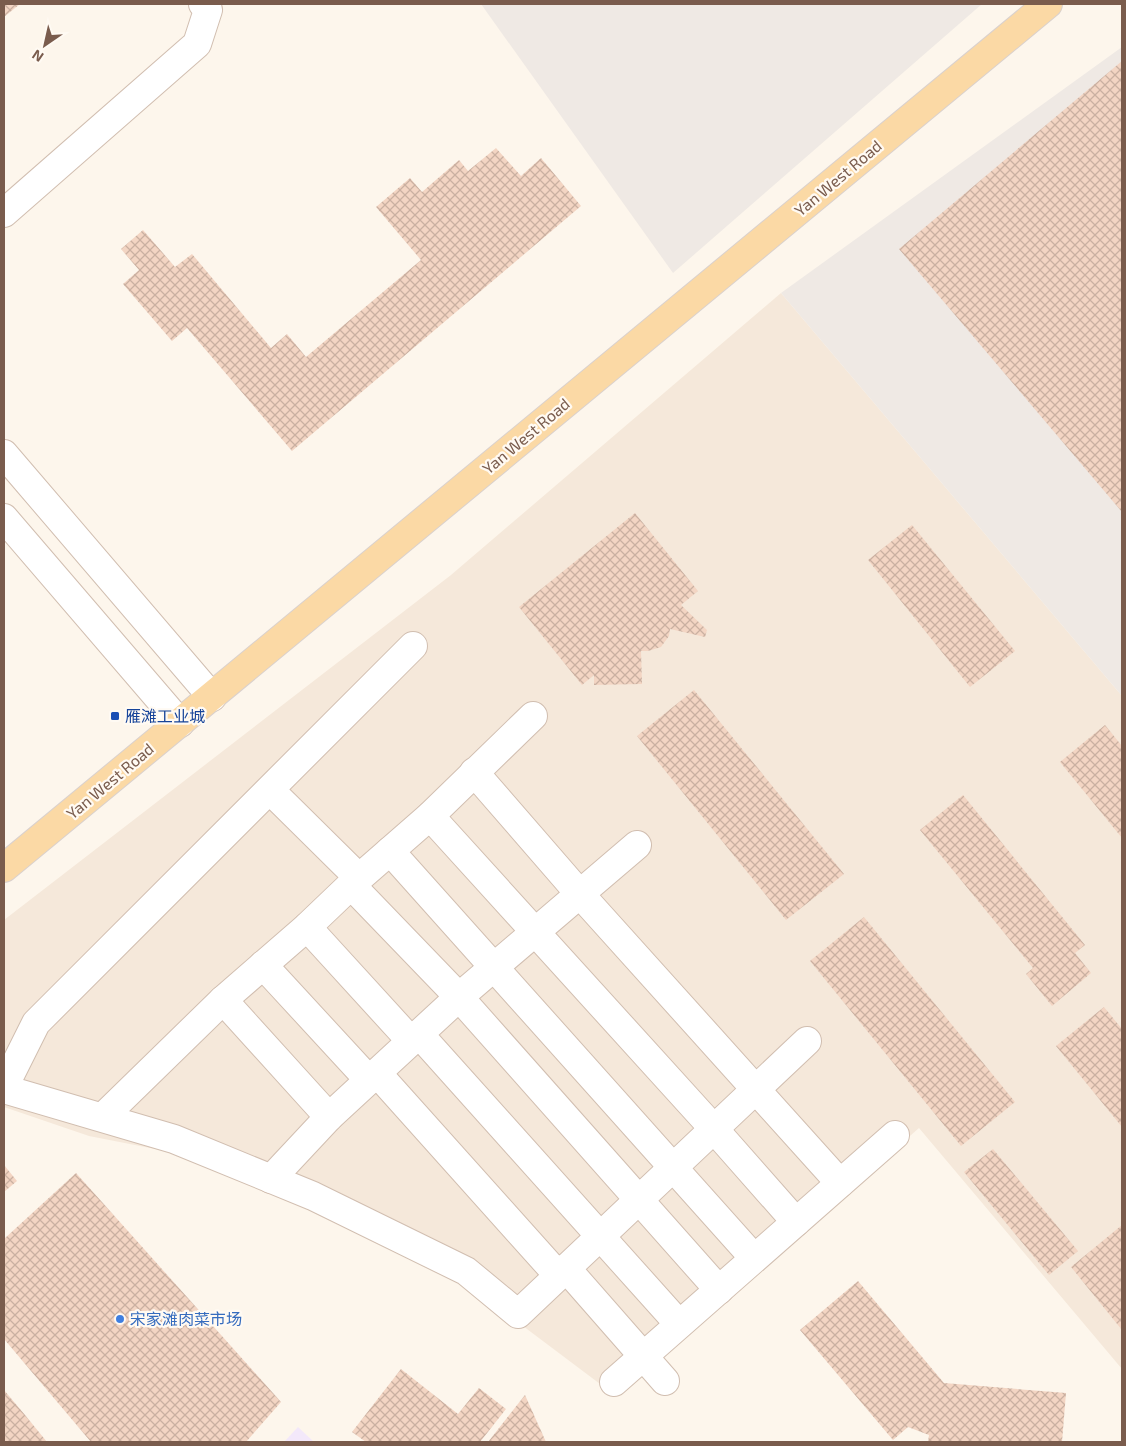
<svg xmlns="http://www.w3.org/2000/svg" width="1126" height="1446" viewBox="0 0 1126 1446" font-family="'Exo 2','Noto Sans SC',sans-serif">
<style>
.residential{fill:#f5e8da}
.industrial{fill:#efe9e4}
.education{fill:#f3e8fa}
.building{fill:url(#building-cross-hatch)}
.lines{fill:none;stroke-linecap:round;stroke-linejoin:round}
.minor-casing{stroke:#d1beb0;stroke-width:30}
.major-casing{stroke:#dad1cd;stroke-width:30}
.minor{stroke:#fff;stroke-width:28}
.major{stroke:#fbd9a5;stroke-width:28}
.transit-dot{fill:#1a4fb4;stroke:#fffaf3;stroke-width:2}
.shop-dot{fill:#3f7fe0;stroke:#fffaf3;stroke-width:2}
.labels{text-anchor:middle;stroke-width:4.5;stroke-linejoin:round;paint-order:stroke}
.street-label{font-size:16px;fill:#7a5c4d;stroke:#fffaf3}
.transit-label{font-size:16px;fill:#164399;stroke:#fffaf3;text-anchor:start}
.shop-label{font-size:16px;fill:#366cbe;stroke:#fffaf3;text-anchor:start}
</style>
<defs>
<pattern id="building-cross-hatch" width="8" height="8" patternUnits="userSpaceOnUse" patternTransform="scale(1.25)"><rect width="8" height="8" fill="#f3d5c3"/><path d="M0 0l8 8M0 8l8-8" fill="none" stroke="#cab0a1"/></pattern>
</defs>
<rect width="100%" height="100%" fill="#fdf6ec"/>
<path class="residential" d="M781 293 1122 696V1369L919 1128 616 1396 471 1287 278 1173 89 1136 4 1107V920L451 575Z"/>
<g class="industrial">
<path d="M481 4H982L673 273Z"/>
<path d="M1122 47V696L781 293Z"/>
</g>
<path class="education" d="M298 1427 314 1442H284Z"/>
<g class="building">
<path d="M4 4H20L4 17Z"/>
<path d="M1122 61V512L899 249Z"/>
<path d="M496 148 521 176 541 158 581 206 292 451 187 328 172 341 123 284 139 270 121 249 143 230 175 267 192 254 271 348 287 334 306 357 421 260 376 207 410 178 422 192 459 160 468 171Z"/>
<path d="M635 513 698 591 681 605 707 630 705 637 670 629 669 636 661 647 648 651H641L642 684 594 685V675L582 685 519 607Z"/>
<path d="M912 525 1015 651 970 687 868 560Z"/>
<path d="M694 690 844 874 786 920 637 736Z"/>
<path d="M1105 725 1122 746V838L1060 762Z"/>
<path d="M963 795 1085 945 1075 953 1091 973 1052 1006 1026 974 1033 968 920 830Z"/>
<path d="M864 917 1015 1102 961 1146 810 961Z"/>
<path d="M1104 1007 1122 1029V1127L1056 1046Z"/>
<path d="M993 1149 1078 1251 1049 1275 964 1172Z"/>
<path d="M4 1165 17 1181 4 1192Z"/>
<path d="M76 1173 281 1402 246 1442H91L4 1339V1239Z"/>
<path d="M1122 1225V1330L1071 1267Z"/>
<path d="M858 1281 944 1383 1066 1393 1062 1442H928L929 1435 908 1427 893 1440 800 1330Z"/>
<path d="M401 1369 458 1414 479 1388 506 1409 480 1442H366L352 1432Z"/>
<path d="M4 1390 25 1415 47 1442H4Z"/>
<path d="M525 1395 546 1442H488Z"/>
</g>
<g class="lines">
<defs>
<g id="minor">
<path d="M4 213 197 44 208 10 203 4"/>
<path d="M4 454 212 697"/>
<path d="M4 518 180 723"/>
<path d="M474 772 579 893 840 1183"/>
<path d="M270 790 359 878"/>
<path d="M430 816 714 1129 796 1222"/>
<path d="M390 851 754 1258"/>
<path d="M351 885 459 997 719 1290"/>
<path d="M307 927 411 1041"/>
<path d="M263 965 369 1080"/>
<path d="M223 1000 329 1117"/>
<path d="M419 1034 679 1324"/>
<path d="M377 1073 558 1275"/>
<path d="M4 1087 36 1023 413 646"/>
<path d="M4 1089 174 1139 313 1196 466 1271 518 1314 807 1041"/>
<path d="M103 1117 223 1000 307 927 351 885 430 816 533 716"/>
<path d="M271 1179 329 1117 459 997 637 845"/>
<path d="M566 1268 665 1381"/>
<path d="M614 1382 895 1135"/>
</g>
<path id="major" d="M4 868 1048 4"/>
</defs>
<use href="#minor" class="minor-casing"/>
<use href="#major" class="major-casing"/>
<use href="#minor" class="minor"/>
<use href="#major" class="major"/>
</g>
<rect class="transit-dot" x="110" y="711" width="10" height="10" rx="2.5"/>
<circle class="shop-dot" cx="120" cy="1319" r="5"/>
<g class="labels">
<g class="street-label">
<text transform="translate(838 178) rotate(-40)" y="6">Yan West Road</text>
<text transform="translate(526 436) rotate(-40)" y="6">Yan West Road</text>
<text transform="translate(110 781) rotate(-40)" y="6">Yan West Road</text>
</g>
<g class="transit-label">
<text x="125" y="722">雁滩工业城</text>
</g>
<g class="shop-label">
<text x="130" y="1325">宋家滩肉菜市场</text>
</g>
</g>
<rect width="1126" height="1446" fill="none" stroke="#7a5c4d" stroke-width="10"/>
<g transform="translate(45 45) rotate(214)" stroke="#fffaf3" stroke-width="4" paint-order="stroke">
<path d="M0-4L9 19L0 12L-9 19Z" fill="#7a5c4d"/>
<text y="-8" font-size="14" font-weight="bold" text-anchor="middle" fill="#7a5c4d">N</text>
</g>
</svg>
